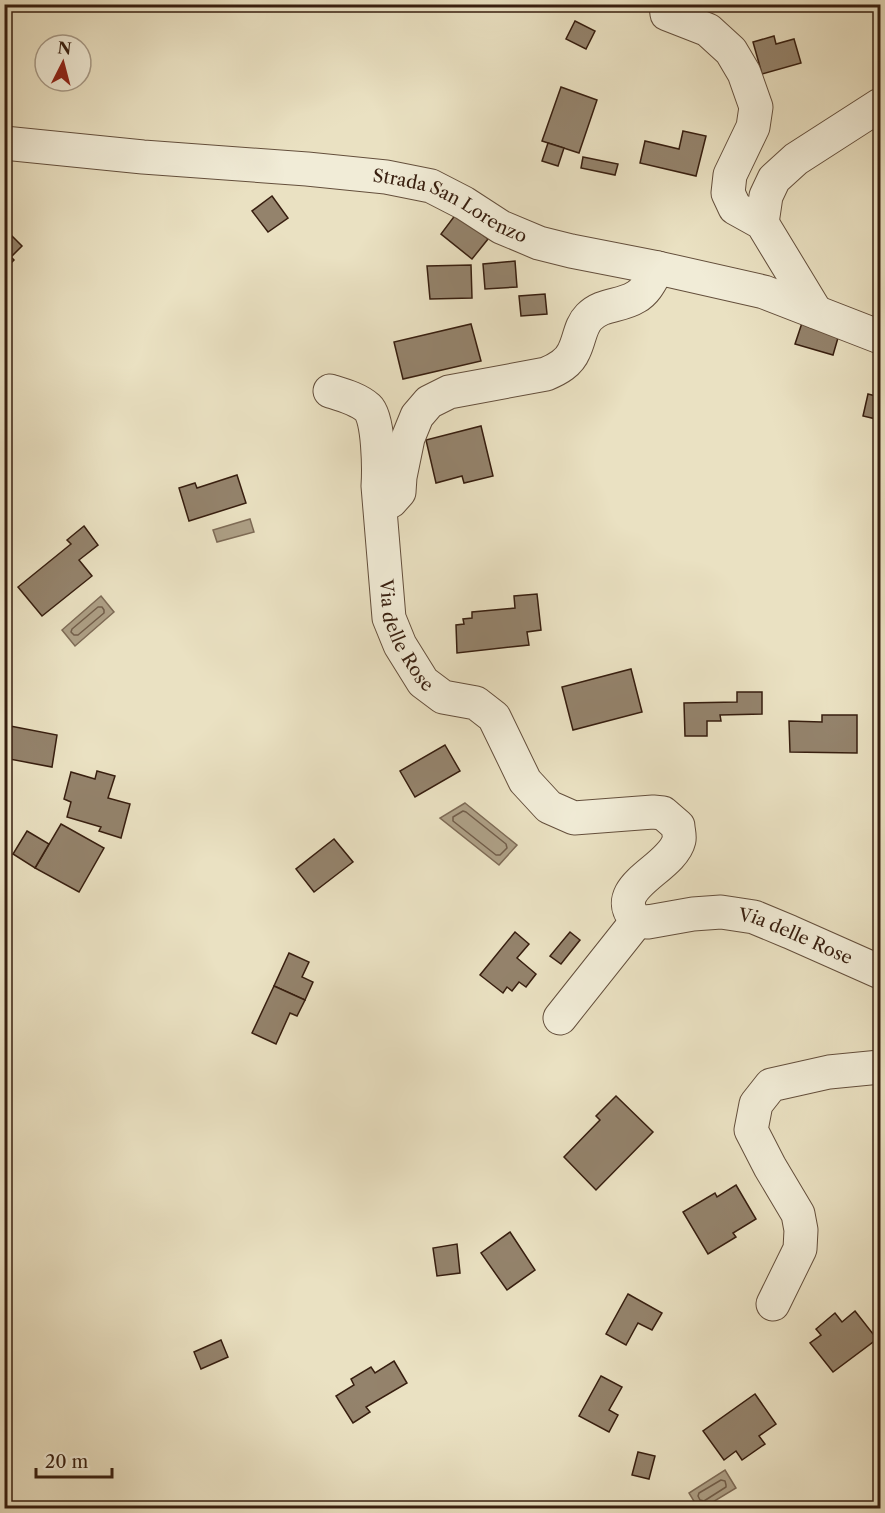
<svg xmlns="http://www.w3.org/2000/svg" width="885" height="1513" viewBox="0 0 885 1513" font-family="'Libre Caslon Text',serif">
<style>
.water{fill:#ad9f85;stroke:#7e6b56;stroke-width:1.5}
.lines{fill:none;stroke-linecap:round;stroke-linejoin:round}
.shore{stroke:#725e4a;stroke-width:1.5}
.building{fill:#94836c;stroke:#371e0f;stroke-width:1.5}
.minor-casing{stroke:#644f3c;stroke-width:35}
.minor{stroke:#f1ecd7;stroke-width:33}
.labels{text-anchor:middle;stroke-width:4.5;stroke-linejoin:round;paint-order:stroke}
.street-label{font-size:18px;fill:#371e0f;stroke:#f1ecd7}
</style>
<rect width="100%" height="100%" fill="#eae1c2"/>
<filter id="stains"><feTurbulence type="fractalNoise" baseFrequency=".00333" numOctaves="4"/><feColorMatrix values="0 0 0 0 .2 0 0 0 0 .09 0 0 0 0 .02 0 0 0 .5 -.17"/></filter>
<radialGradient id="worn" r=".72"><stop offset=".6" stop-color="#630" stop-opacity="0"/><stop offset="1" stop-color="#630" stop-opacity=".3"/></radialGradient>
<g class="water">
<path d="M250 519 254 532 217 542 213 530Z"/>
<path d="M101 596 114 612 75 646 62 630Z"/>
<path d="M465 803 517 845 499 865 440 818Z"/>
<path d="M725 1470 736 1488 703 1508H698L689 1493Z"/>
</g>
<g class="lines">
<g class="shore">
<path d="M98 607H102L104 610V613L78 635H74L71 632 72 629Z"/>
<path d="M463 811 466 812 506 844 507 848 500 855H496L453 821V817Z"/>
<path d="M721 1480 725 1481 726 1485V1487L704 1501 700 1500 698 1496 699 1493Z"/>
</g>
</g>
<g class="building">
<path d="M575 21 595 31 586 49 566 39Z"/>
<path d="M774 36 776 44 794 39 801 63 762 74 753 42Z"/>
<path d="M561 87 597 100 579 153 542 141Z"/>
<path d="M683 131 706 136 696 176 640 163 645 141 679 149Z"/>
<path d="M548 143 564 148 558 166 542 161Z"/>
<path d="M583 157 618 164 615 175 581 168Z"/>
<path d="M272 196 288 218 268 232 252 211Z"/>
<path d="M456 214 488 239 472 259 441 234Z"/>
<path d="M11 235 22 246 11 257 14 260 4 270V241Z"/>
<path d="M515 261 517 287 485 289 483 264Z"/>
<path d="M471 265 472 298 430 299 427 266Z"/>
<path d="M545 294 547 314 521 316 519 296Z"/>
<path d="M803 320 840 331 833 355 795 344Z"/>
<path d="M471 324 481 361 403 379 394 342Z"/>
<path d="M868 394 880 397V420L863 416Z"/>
<path d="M481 426 493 476 464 483 462 476 436 483 426 440Z"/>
<path d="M237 475 246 503 189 521 179 488 195 483 197 488Z"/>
<path d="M84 526 98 545 79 560 92 576 42 616 18 587 71 544 67 540Z"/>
<path d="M537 594 541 630 527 632 529 645 457 653 456 625 464 624 463 619 472 618V612L515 608 514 596Z"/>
<path d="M631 669 642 712 573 730 562 687Z"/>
<path d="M737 692H762V714L720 715 721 721H707V736H685L684 703 737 702Z"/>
<path d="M822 715H857V753L790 752 789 721 822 722Z"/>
<path d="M5 725 57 735 52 767 4 758Z"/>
<path d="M445 745 460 771 415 797 400 771Z"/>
<path d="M97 771 115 776 108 798 130 804 121 838 99 831 101 827 67 817 71 802 64 799 71 772 95 779Z"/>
<path d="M61 824 104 848 79 892 35 868Z"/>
<path d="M27 831 49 844 35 868 13 854Z"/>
<path d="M334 839 353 862 314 892 296 869Z"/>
<path d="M515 932 529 944 517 958 536 974 526 987 519 982 512 991 507 987 503 993 480 975Z"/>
<path d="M570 932 580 940 561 964 550 956Z"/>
<path d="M289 953 309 962 302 977 313 982 305 1000 274 986Z"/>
<path d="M274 986 305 1000 297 1016 290 1013 276 1044 252 1033Z"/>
<path d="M616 1096 653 1132 596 1190 564 1157 600 1120 596 1116Z"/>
<path d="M736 1185 756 1219 733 1233 736 1237 708 1254 683 1212 715 1193 717 1197Z"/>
<path d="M510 1232 535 1270 507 1290 481 1253Z"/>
<path d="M457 1244 460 1273 437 1276 433 1248Z"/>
<path d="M628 1294 662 1313 652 1330 638 1323 626 1345 606 1334Z"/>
<path d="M855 1311 877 1339 833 1372 810 1343 821 1335 816 1329 835 1313 842 1322Z"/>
<path d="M221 1340 228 1357 201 1369 194 1352Z"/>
<path d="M394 1361 407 1383 366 1407 370 1412 353 1423 336 1396 354 1385 351 1379 371 1367 375 1373Z"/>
<path d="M601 1376 622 1387 609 1410 618 1415 609 1432 579 1416Z"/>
<path d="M755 1394 776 1424 759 1436 765 1444 742 1460 736 1451 724 1460 703 1431Z"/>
<path d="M638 1452 655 1456 649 1479 632 1475Z"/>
</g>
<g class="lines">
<defs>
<g id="minor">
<path d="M668 4 666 6 667 14 708 30 731 51 744 73 756 107 753 127 730 175 728 193 735 208 762 223 816 312"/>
<path id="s1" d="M4 143 143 157 307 169 386 177 431 186 464 203 501 227 539 243 571 251 658 268 764 292 880 337"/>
<path d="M762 223 766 196 774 179 796 159 880 105"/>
<path id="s2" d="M330 391C343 395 358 399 368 408 379 418 379 471 378 486L389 618 400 645 423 682 443 697 476 703 494 717 525 781 549 807 574 818 653 812 663 813 678 826C678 830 680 836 679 840 672 870 605 887 637 921L648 922 693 914 721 912 754 917 790 932 880 972"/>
<path d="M382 506 391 501 399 492 400 477 408 438 417 416 429 402 449 392 546 374C558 369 569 363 574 351 580 339 580 326 589 317 603 303 620 307 636 297 647 291 652 278 658 268"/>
<path d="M560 1018 637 921"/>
<path d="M773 1304 800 1249 801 1230 798 1214 770 1167 751 1130 756 1104 771 1085 829 1072 880 1067"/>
</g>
</defs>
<use href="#minor" class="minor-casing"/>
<use href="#minor" class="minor"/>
</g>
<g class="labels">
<g class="street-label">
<text dy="6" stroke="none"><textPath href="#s1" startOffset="454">Strada San Lorenzo</textPath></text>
<text dy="6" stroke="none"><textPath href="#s2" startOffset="276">Via delle Rose</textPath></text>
<text dy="6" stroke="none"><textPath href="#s2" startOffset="932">Via delle Rose</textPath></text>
</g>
</g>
<rect width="885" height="1513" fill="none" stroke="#eae1c2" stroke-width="24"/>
<rect x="6" y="6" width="873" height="1501" fill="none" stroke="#371e0f" stroke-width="3"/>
<rect x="12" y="12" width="861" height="1489" fill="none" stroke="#371e0f" stroke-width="1.5"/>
<g transform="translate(63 63) rotate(6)"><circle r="28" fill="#f1ecd7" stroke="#a79a87" stroke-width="1.5"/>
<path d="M0-4.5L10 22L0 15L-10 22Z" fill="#8f2418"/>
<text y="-9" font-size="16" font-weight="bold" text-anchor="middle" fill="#371e0f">N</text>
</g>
<path d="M36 1468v9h76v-9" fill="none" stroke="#371e0f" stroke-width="3"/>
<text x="45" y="1468" font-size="18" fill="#371e0f" stroke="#f1ecd7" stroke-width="4.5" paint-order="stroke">20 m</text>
<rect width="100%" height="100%" filter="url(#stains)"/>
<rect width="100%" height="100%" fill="url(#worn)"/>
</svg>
